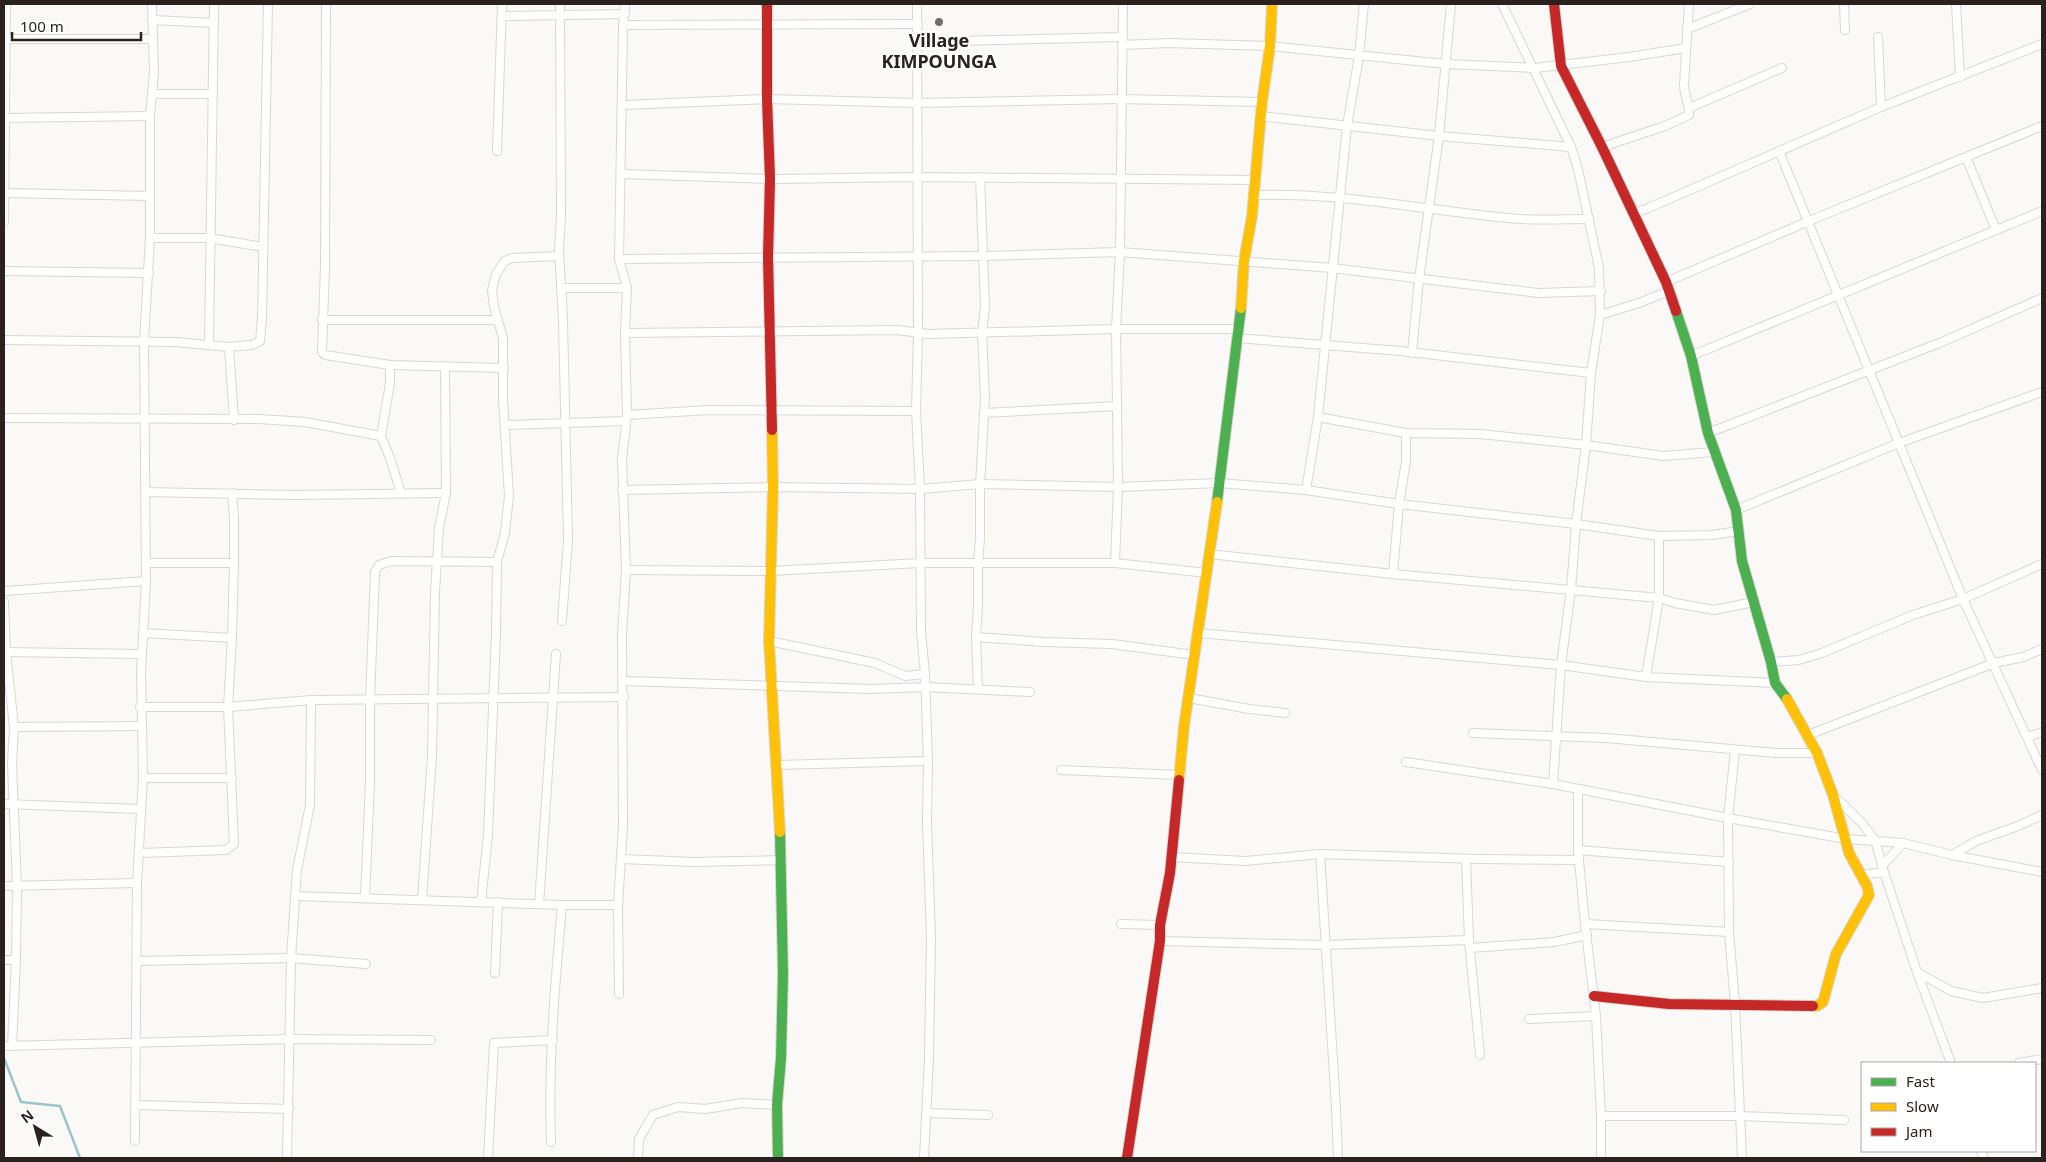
<svg xmlns="http://www.w3.org/2000/svg" width="2046" height="1162" viewBox="0 0 2046 1162" font-family="'Noto Sans',sans-serif">
<style>
.lines{fill:none;stroke-linecap:round;stroke-linejoin:round}
.stream{stroke:#99c6c8;stroke-width:2.5}
.street-casing{stroke:#dcd6d1;stroke-width:10}
.fast-casing{stroke:#dcd6d1;stroke-width:12}
.slow-casing{stroke:#dcd6d1;stroke-width:12}
.jam-casing{stroke:#dcd6d1;stroke-width:12}
.street{stroke:#fefefe;stroke-width:8}
.fast{stroke:#4caf50;stroke-width:10}
.slow{stroke:#ffc107;stroke-width:10}
.jam{stroke:#c62828;stroke-width:10}
.poi-dot{fill:#746d69;stroke:#fff;stroke-width:2}
.labels{text-anchor:middle;stroke-width:5;stroke-linejoin:round;paint-order:stroke}
.poi-label{font-size:18px;font-weight:bold;fill:#2b221d;stroke:#fff}
</style>
<rect width="100%" height="100%" fill="#fbf9f7"/>
<g class="lines">
<path class="stream" d="M4 1058 21 1102 60 1106 80 1158"/>
<defs>
<g id="street">
<path d="M326 4 325 267 322 352 325 355 390 365 504 368"/>
<path d="M560 4 561 215 559 250 563 320 568 540 562 621"/>
<path d="M917 4 918 333 916 411 920 489 921 631 925 674 928 761 927 823 931 937 929 1058 924 1158"/>
<path d="M1502 4 1571 147 1578 169 1599 268 1600 315 1591 373 1586 445 1576 524 1571 589 1561 665 1553 784"/>
<path d="M1844 4 1845 30"/>
<path d="M1956 4 1960 77"/>
<path d="M502 16 625 14"/>
<path d="M152 20 214 23"/>
<path d="M623 25 918 24"/>
<path d="M1687 29 1750 4"/>
<path d="M1878 37 1881 107"/>
<path d="M4 39H152"/>
<path d="M918 42 1123 37"/>
<path d="M1122 45 1168 43 1270 46 1445 64 1535 68 1629 57 1686 48"/>
<path d="M152 94H213"/>
<path d="M623 105 767 99 918 103 1120 99 1262 102"/>
<path d="M1689 108 1782 68"/>
<path d="M1260 116 1439 136 1571 147"/>
<path d="M4 118 150 116"/>
<path d="M1602 147 1665 126 1689 115C1690 105 1684 95 1684 85L1689 4"/>
<path d="M497 151 502 4"/>
<path d="M1779 151 1963 599 2042 770"/>
<path d="M1966 157 1996 230"/>
<path d="M622 174 770 179 918 177 1255 180"/>
<path d="M4 193 149 196"/>
<path d="M1254 195C1339 192 1424 210 1508 218 1535 221 1562 219 1589 219"/>
<path d="M1633 213 1646 209 1881 107 2042 44"/>
<path d="M4 222 6 4"/>
<path d="M150 238H209L263 247"/>
<path d="M619 259 983 256 1120 252 1332 268 1538 293 1601 291"/>
<path d="M4 271 149 273"/>
<path d="M1666 282 1809 221 2042 126"/>
<path d="M561 288H627"/>
<path d="M1600 315 1639 303 1669 291"/>
<path d="M322 320H498"/>
<path d="M625 333 897 330 928 334 1116 329H1239"/>
<path d="M1236 338 1401 351 1591 373"/>
<path d="M4 340 175 342 229 347 252 345 260 341 262 318 268 4"/>
<path d="M209 345 214 4"/>
<path d="M229 347 234 420"/>
<path d="M1412 353 1419 279 1439 136 1451 4"/>
<path d="M1691 356 2042 211"/>
<path d="M390 365V383L381 436 390 458 401 493"/>
<path d="M984 413 1117 406"/>
<path d="M627 415 708 410 916 411"/>
<path d="M1318 417 1406 433 1480 434 1586 445 1663 456 1714 452"/>
<path d="M4 418 259 419 305 422 381 436"/>
<path d="M506 425 626 421"/>
<path d="M1708 433 1942 342 2042 298"/>
<path d="M622 490 773 487 920 489 980 484 1118 487 1219 483 1306 490 1399 504 1576 524 1659 536 1712 535 1739 531"/>
<path d="M1306 490 1318 417 1347 126 1359 56 1364 4"/>
<path d="M145 492 295 495 446 493"/>
<path d="M1736 510 1899 443 2042 392"/>
<path d="M1209 554 1393 574 1659 598 1675 603 1714 610 1754 602"/>
<path d="M146 563H234"/>
<path d="M1115 563 1118 487 1116 329 1120 252 1123 4"/>
<path d="M626 570 772 571 920 563H1115L1207 573"/>
<path d="M1393 574 1399 504 1406 461V433"/>
<path d="M4 591 146 581"/>
<path d="M4 602 6 652 14 727 12 764 17 887 16 960H4"/>
<path d="M143 633 232 638"/>
<path d="M1198 633 1561 665 1646 677 1775 683"/>
<path d="M976 637 1044 642 1112 644 1194 655"/>
<path d="M769 641 875 663 905 676 925 674"/>
<path d="M4 652 141 654"/>
<path d="M1771 662 1799 660 1822 653 1913 615 1963 599 2042 564"/>
<path d="M1646 677 1659 598V536"/>
<path d="M624 681 871 689 926 687 1030 692"/>
<path d="M978 689 976 637 978 605V562L980 539V484L985 398 982 333 985 306 980 177"/>
<path d="M1189 698 1249 709 1285 713"/>
<path d="M140 707H228L311 700 624 697"/>
<path d="M14 727 142 726"/>
<path d="M1473 733 1606 738 1776 753H1817"/>
<path d="M1808 735 1994 663 2023 657 2042 649"/>
<path d="M2028 737 2042 732"/>
<path d="M1735 750 1728 818 1729 932 1735 1004 1742 1158"/>
<path d="M1406 762 1553 784 1728 818 1846 839 1903 843 1952 855 2042 872"/>
<path d="M776 765 928 761"/>
<path d="M1061 770 1181 775"/>
<path d="M143 778H232"/>
<path d="M1578 789V850L1585 924 1596 1016 1601 1116V1158"/>
<path d="M1833 795 1861 822 1875 840 1884 872 1917 972 1951 1063"/>
<path d="M4 804 141 809"/>
<path d="M1578 850 1729 862"/>
<path d="M140 853 226 850 234 844 228 707 232 638 234 563V517L232 493"/>
<path d="M1320 854 1336 1108 1338 1158"/>
<path d="M1952 855 1976 841 2018 826 2042 815"/>
<path d="M1172 857 1245 861 1320 854 1477 859 1579 860"/>
<path d="M622 859 694 862 782 860"/>
<path d="M1466 859 1469 940 1480 1055"/>
<path d="M1882 866 1903 843"/>
<path d="M1861 875 1884 872"/>
<path d="M4 886 137 883"/>
<path d="M295 896 562 905H618"/>
<path d="M365 898 370 782V700L375 572 379 565 392 561 497 562"/>
<path d="M422 900 432 756 435 592 439 528 446 493 445 366"/>
<path d="M481 902 488 835 496 633 497 562 505 533 509 496 503 399V338L494 307 492 290 496 274 505 261 512 258 559 256"/>
<path d="M539 904 556 654"/>
<path d="M1121 924 1160 925"/>
<path d="M1585 924 1729 932"/>
<path d="M1160 941 1325 945 1469 940"/>
<path d="M1470 948 1554 942 1587 935"/>
<path d="M137 961 291 958 366 964"/>
<path d="M1917 972 1951 991 1983 998 2042 988"/>
<path d="M495 973 498 902"/>
<path d="M619 994 618 905 623 825 622 635 626 570 622 460 627 415 625 333 627 288 619 259 623 25 625 4"/>
<path d="M1529 1019 1596 1016"/>
<path d="M4 1046 290 1039 431 1040"/>
<path d="M12 1046 16 960"/>
<path d="M2019 1063 2042 1059"/>
<path d="M136 1105 289 1109"/>
<path d="M926 1113 988 1115"/>
<path d="M1601 1116H1739L1844 1120"/>
<path d="M135 1141 137 883 143 778 141 672 146 581 144 341 150 238V116L154 72 152 4"/>
<path d="M551 1142C548 1064 555 984 562 905"/>
<path d="M1981 1151 1984 1158"/>
<path d="M287 1158 291 958 297 870 310 805 311 700"/>
<path d="M488 1158 494 1043 553 1040"/>
<path d="M638 1158 639 1139 653 1115 678 1107 705 1109 742 1103 777 1105"/>
</g>
<g id="fast">
<path d="M1676 311 1691 356 1708 433 1736 510 1742 561 1771 662 1775 683 1787 699"/>
<path d="M1217 502 1241 308"/>
<path d="M778 1158 777 1105 781 1058 783 974 780 832"/>
</g>
<g id="slow">
<path d="M1241 308 1244 261 1252 216 1262 102 1270 46 1272 4"/>
<path d="M772 430 773 487 769 641 780 832"/>
<path d="M1787 699 1817 753 1833 795 1849 853 1867 886 1869 895 1836 954 1823 1002 1817 1006H1813"/>
<path d="M1179 780 1184 726 1217 502"/>
</g>
<g id="jam">
<path d="M767 4V99L770 179 768 257 772 430"/>
<path d="M1554 4 1561 66 1602 147 1666 282 1676 311"/>
<path d="M1594 996 1669 1004 1813 1006"/>
<path d="M1127 1158 1160 941V925L1170 873 1179 780"/>
</g>
</defs>
<use href="#street" class="street-casing"/>
<use href="#fast" class="fast-casing"/>
<use href="#slow" class="slow-casing"/>
<use href="#jam" class="jam-casing"/>
<use href="#street" class="street"/>
<use href="#fast" class="fast"/>
<use href="#slow" class="slow"/>
<use href="#jam" class="jam"/>
</g>
<circle class="poi-dot" cx="939" cy="22" r="5"/>
<g class="labels">
<g class="poi-label">
<text x="939" y="47">Village<tspan x="939" dy="21">KIMPOUNGA</tspan></text>
</g>
</g>
<rect width="2046" height="1162" fill="none" stroke="#2b221d" stroke-width="10"/>
<rect x="1861" y="1062" width="175" height="90" fill="#ffffff" stroke="#aaa7a5"/>
<rect x="1871" y="1078" width="25" height="8" fill="#4caf50" stroke="#aaa7a5"/>
<text x="1906" y="1087" font-size="15" fill="#2b221d">Fast</text>
<rect x="1871" y="1103" width="25" height="8" fill="#ffc107" stroke="#aaa7a5"/>
<text x="1906" y="1112" font-size="15" fill="#2b221d">Slow</text>
<rect x="1871" y="1128" width="25" height="8" fill="#c62828" stroke="#aaa7a5"/>
<text x="1906" y="1137" font-size="15" fill="#2b221d">Jam</text>
<g transform="translate(35 1127) rotate(323)" stroke="#ffffff" stroke-width="4" paint-order="stroke">
<path d="M0-4L9 19L0 12L-9 19Z" fill="#2b221d"/>
<text y="-8" font-size="14" font-weight="bold" text-anchor="middle" fill="#2b221d">N</text>
</g>
<path d="M12 32v8h129v-8" fill="none" stroke="#2b221d" stroke-width="2.5"/>
<text x="20" y="32" font-size="15" fill="#2b221d" stroke="#ffffff" stroke-width="4" paint-order="stroke">100 m</text>
</svg>
